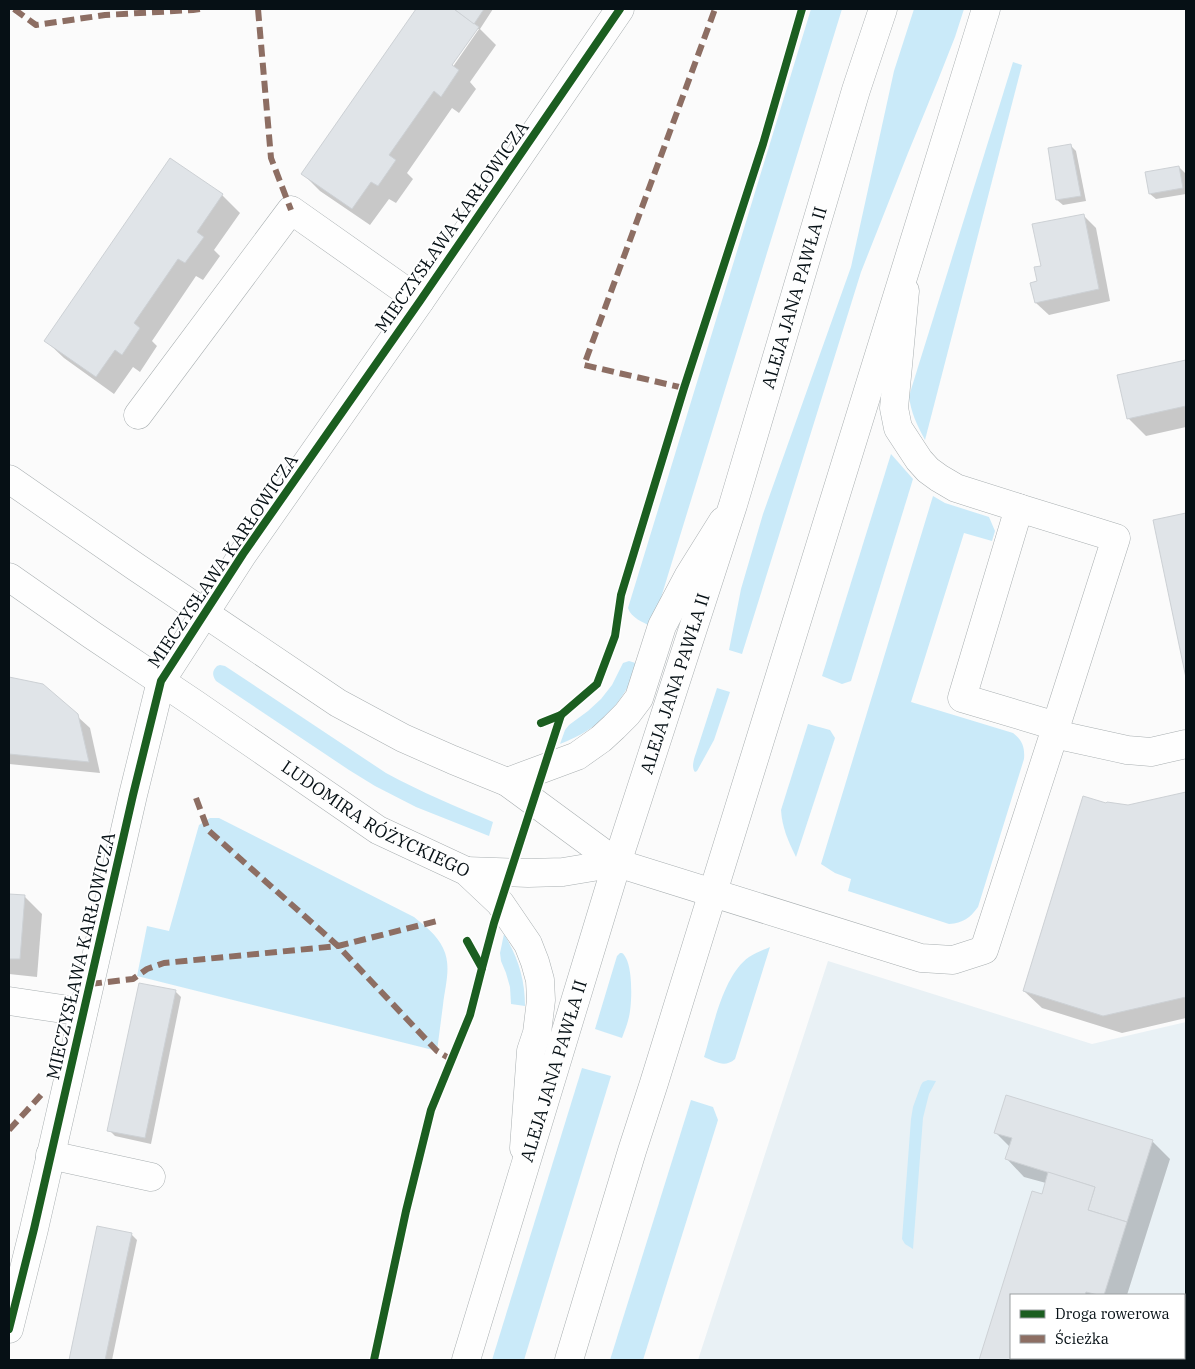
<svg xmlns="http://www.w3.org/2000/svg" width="1195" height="1369" viewBox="0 0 1195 1369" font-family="'IBM Plex Serif',serif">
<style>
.built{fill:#e9f1f5;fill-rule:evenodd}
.green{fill:#caeaf9}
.shadow{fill:#0003;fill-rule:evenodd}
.building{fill:#e0e4e8;stroke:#cdd1d5}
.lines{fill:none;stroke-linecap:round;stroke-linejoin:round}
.minor-casing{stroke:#a9afb1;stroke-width:29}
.major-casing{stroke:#a9afb1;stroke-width:29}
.minor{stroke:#fefefe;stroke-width:28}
.major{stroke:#fefefe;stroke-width:28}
.quiet{stroke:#8d6e63;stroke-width:6;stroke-dasharray:12 6;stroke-linecap:butt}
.cycleway-casing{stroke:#fff;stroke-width:11}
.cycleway{stroke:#1b5e20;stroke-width:8}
.labels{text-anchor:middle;stroke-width:4;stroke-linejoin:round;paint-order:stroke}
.street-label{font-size:18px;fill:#061015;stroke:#fff}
</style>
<rect width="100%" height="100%" fill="#fbfbfb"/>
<path class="built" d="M828 961 1092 1044 1186 1022V1360H698ZM1011 1295H1184V1358H1011Z"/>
<g class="green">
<path d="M811 9H842L652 627C643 622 631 618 628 608Z"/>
<path d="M914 9H964L955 37 938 80 908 153 861 272 742 654 729 650 741 589 763 514 851 267 894 71Z"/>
<path d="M1013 62 1022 65 925 440C917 425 911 413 909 396Z"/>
<path d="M891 454 913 479 851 681 842 684 822 676Z"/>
<path d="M933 496 945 503 989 517 995 531 992 541 964 533 911 702 1013 733C1022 740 1025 747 1024 759L978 907C970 918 963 923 949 924L848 891 851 879 835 873 821 864Z"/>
<path d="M629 661 639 664C623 703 600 729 560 744L565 730 569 725 588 711 601 699 612 685 623 663Z"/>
<path d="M220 665 225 666 386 773C421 792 457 807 493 822L489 836 416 807 375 786 349 770 216 681C212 675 212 671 217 666Z"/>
<path d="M717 688 730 692 714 740 697 771 695 772C691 767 694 759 696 753Z"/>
<path d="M808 724 830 730 835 738 796 857C788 841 782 827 781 810Z"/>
<path d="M210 818H219L414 917C425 926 437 935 443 948 452 966 445 986 443 1005 441 1020 439 1036 437 1051L137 976 147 926 169 931 199 825Z"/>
<path d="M504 934C518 957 525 979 525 1006L511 1004 510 987 506 973 501 961 500 953Z"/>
<path d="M770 947 735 1059C725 1068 716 1062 704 1057 713 1028 723 975 749 957 755 953 763 950 770 947Z"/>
<path d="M620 953H622C633 961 632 998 630 1011 629 1020 625 1030 622 1038L595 1029 617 956Z"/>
<path d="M582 1068 611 1076 524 1360H492Z"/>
<path d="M928 1080 936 1081 929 1094 923 1118 913 1249 905 1244 902 1239 911 1119 913 1107 921 1085 923 1082Z"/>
<path d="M691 1100 713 1107 718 1120 643 1360H610Z"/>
</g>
<g class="shadow">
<path d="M417 9H493L480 29 496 45 470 82 476 89 459 113 452 108 407 173 413 179 396 203 389 199 370 225 320 191 302 173ZM476 29H479L450 71 448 69Z"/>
<path d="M1070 145 1076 151 1086 201 1063 205 1057 200Z"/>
<path d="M1179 167 1185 173 1186 194 1156 199 1150 194Z"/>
<path d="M222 195 240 213 214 250 220 256 203 280 196 276 152 341 157 346 140 372 133 367 114 394 64 358 46 341Z"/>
<path d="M1084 216 1096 228 1110 301 1049 315 1036 303 1038 282Z"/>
<path d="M1186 361V427L1146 436 1128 418 1119 376Z"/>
<path d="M1186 514V672L1155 521Z"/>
<path d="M9 678 43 685 90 728 100 773 9 764Z"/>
<path d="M1186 793V1018L1122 1033 1042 1008 1024 991 1107 805 1128 806Z"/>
<path d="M9 895 24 896 42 914 37 977 9 974Z"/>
<path d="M175 991 181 997 151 1144 115 1136 109 1130Z"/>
<path d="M996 1133 1152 1141 1170 1159 1127 1295H1011V1358H1088V1360H981L1033 1192 1043 1195 1046 1183 1024 1177 1007 1159 1010 1147Z"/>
<path d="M98 1227 131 1234 137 1240 112 1360H70Z"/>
</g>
<g class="building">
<path d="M416 9H454L479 27 452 65 459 70 441 97 434 91 389 155 396 160 378 186 371 182 352 209 301 174Z"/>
<path d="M454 9H484L474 24Z"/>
<path d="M1071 144 1081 196 1056 200 1048 148Z"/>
<path d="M170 158 223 194 197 232 204 237 185 263 178 259 134 323 140 328 122 355 115 350 96 377 44 341Z"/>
<path d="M1179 166 1183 188 1149 194 1145 172Z"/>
<path d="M1084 214 1099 289 1035 303 1030 283 1037 281 1034 267 1041 266 1032 224Z"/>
<path d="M1186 360V406L1127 419 1117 375Z"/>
<path d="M1186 513V678L1153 520Z"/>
<path d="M9 677 43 684 78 714 89 762 9 754Z"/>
<path d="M1186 792V997L1103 1016 1023 991 1083 796 1106 803 1107 802 1128 805Z"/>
<path d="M9 894 25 895 20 959H9Z"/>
<path d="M139 983 176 990 145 1138 107 1131Z"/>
<path d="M1006 1095 1153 1140 1127 1222 1088 1210 1095 1187 1005 1159 1012 1138 994 1133Z"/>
<path d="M1048 1172 1095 1187 1088 1210 1127 1222 1104 1295H1098L1086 1292 1085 1295H1011V1358H1066L1065 1360H979L1032 1191 1042 1194Z"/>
<path d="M97 1226 132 1233 105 1360H69Z"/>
</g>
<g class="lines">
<defs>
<g id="minor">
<path d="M905 291 894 408 898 428 919 460 928 470 939 478 956 488 1019 508"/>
<path d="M138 415 291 210 420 301"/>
<path d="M9 479 136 567 338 703 403 738 453 760 507 782 617 863"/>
<path id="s1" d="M9 577 92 635 195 704 378 830 466 871 500 903 528 944 535 962 540 980 541 1000 537 1033 531 1051 524 1148"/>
<path d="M1054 734 1056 726 1116 538 1019 508 962 698 1056 726"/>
<path d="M507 782 577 756 601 739 614 727 627 714 639 698 662 626 688 577 723 521"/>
<path d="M466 871 528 873 563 872 617 863 921 958 953 960 984 950 1054 734 1127 750 1151 752 1186 744"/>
<path d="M9 1001 83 1012"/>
<path d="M50 1155 151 1177"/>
<path d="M9 1329 34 1229 133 795 161 681 243 554 420 301 620 9"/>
</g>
<g id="major">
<path id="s2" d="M466 1360 617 863 733 505 856 90 883 9"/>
<path d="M569 1360 632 1151 654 1083 986 9"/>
</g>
</defs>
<use href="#minor" class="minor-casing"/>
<use href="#major" class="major-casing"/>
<use href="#minor" class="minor"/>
<use href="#major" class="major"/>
<g class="quiet">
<path d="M14 9 36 25 105 15 193 10 200 9"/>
<path d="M258 9 271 158 291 210"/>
<path d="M684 388 584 365 715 9"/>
<path d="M196 798 208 830 338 946 437 1051 452 1060"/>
<path d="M90 984 133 979 147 969 164 963 338 946 441 920"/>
<path d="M9 1130 41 1095"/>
</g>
<defs>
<g id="cycleway">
<path d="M541 723 561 715 597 684 615 636 621 595 684 388 763 144 802 9"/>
<path d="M482 968 494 923 561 715"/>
<path d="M9 1329 34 1229 133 795 161 681 243 554 420 301 620 9"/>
<path d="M374 1360 406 1211 431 1110 470 1015 482 968 467 941"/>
</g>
</defs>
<use href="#cycleway" class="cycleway-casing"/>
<use href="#cycleway" class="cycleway"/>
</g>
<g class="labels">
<g class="street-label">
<text transform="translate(452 227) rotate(-55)" y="6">MIECZYSŁAWA KARŁOWICZA</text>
<text dy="6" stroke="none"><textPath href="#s2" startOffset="1112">ALEJA JANA PAWŁA II</textPath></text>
<text transform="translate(223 561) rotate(-56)" y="6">MIECZYSŁAWA KARŁOWICZA</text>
<text dy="6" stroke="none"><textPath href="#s2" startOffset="708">ALEJA JANA PAWŁA II</textPath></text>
<text dy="6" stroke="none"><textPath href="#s1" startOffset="440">LUDOMIRA RÓŻYCKIEGO</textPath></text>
<text transform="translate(81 956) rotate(-77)" y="6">MIECZYSŁAWA KARŁOWICZA</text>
<text dy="6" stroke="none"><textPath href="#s2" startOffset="302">ALEJA JANA PAWŁA II</textPath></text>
</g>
</g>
<rect width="1195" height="1369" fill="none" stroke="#061015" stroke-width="20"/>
<rect x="1010" y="1294" width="175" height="65" fill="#ffffff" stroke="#9b9fa1"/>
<rect x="1020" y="1310" width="25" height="8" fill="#1b5e20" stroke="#9b9fa1"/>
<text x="1055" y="1319" font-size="15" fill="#061015">Droga rowerowa</text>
<rect x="1020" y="1335" width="25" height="8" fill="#8d6e63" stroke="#9b9fa1"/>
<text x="1055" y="1344" font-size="15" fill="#061015">Ścieżka</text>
</svg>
